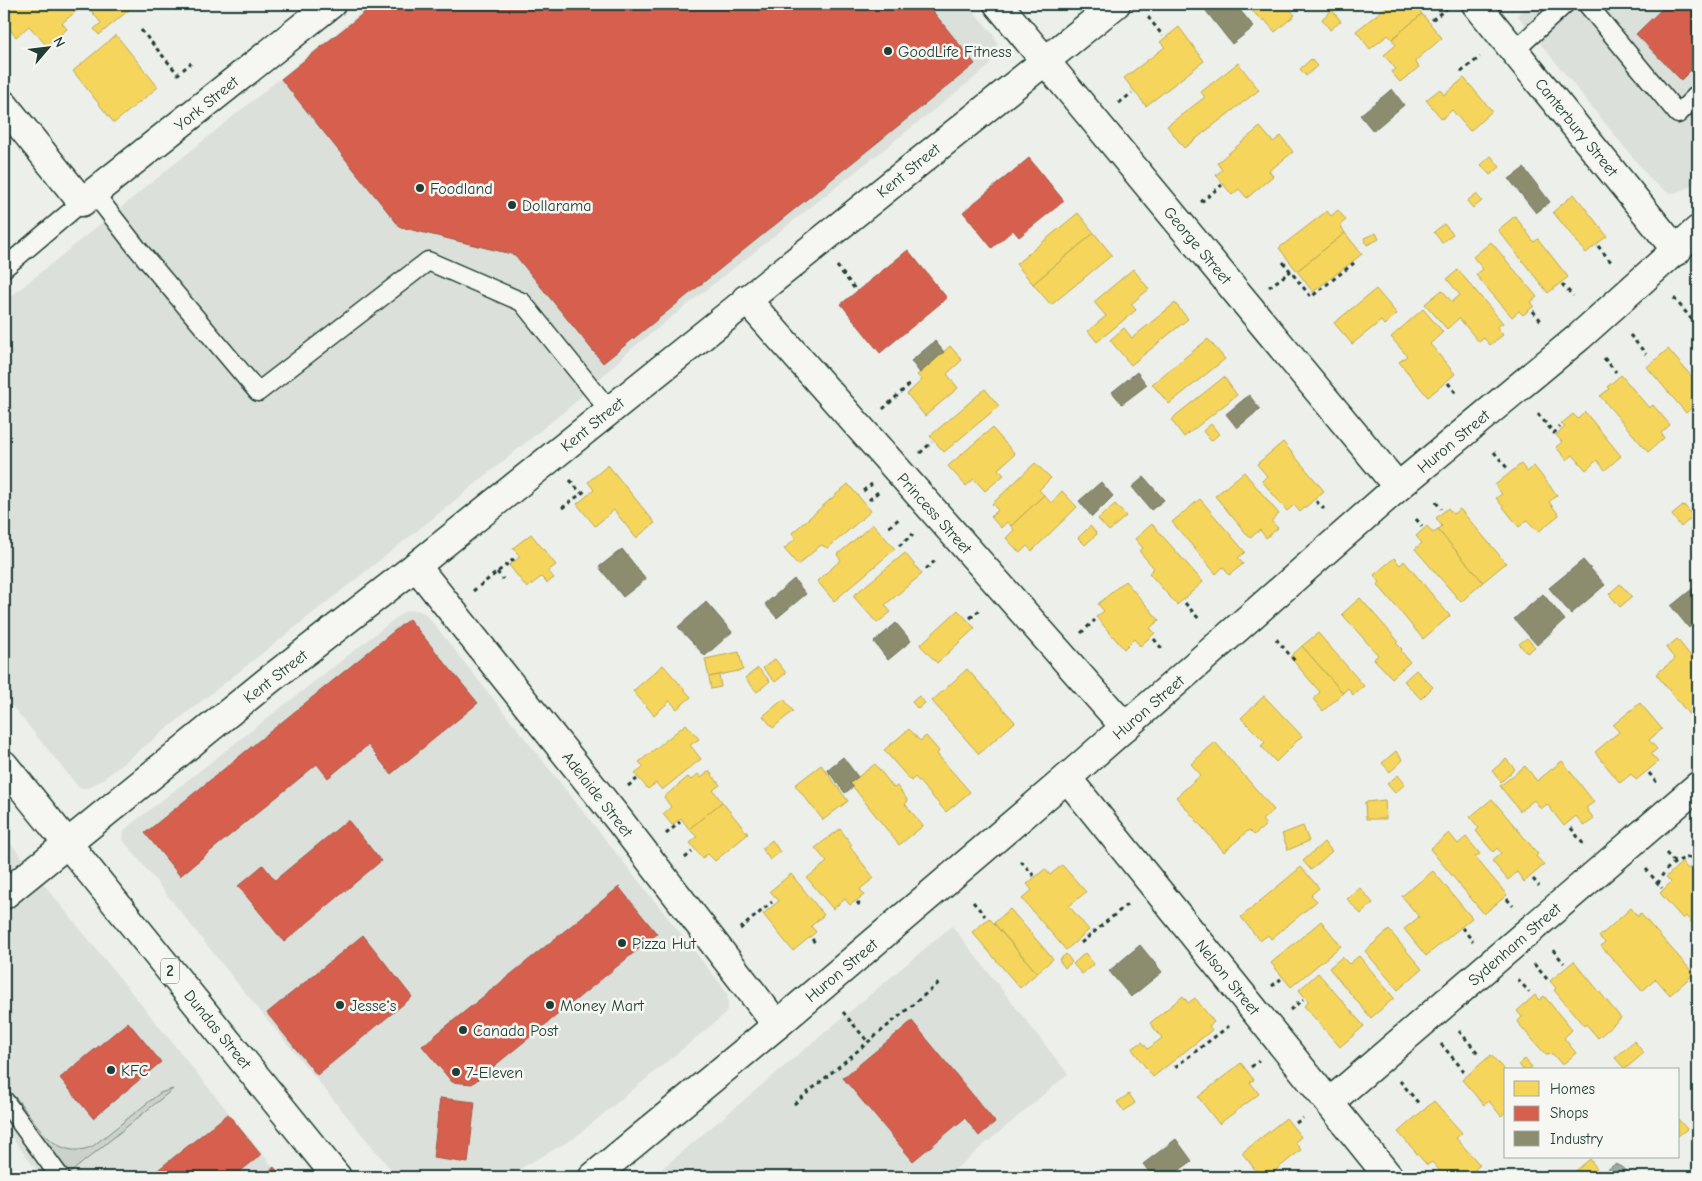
<svg xmlns="http://www.w3.org/2000/svg" width="1702" height="1181" viewBox="0 0 1702 1181" font-family="'Comic Neue',sans-serif">
<style>
.built{fill:#dce0db}
.green{fill:#cbd2cc;stroke:#758880}
.water{fill:#9faaa4;stroke:#6c7e77}
.homes{fill:#f6d55c;stroke:#b6a750}
.shops{fill:#d6604d;stroke:#9f5646}
.industry{fill:#8c8c6e;stroke:#6b745d}
.lines{fill:none;stroke-linecap:round;stroke-linejoin:round}
.service-casing{stroke:#1f3d34;stroke-width:21}
.minor-casing{stroke:#1f3d34;stroke-width:31}
.secondary-casing{stroke:#1f3d34;stroke-width:31}
.primary-casing{stroke:#1f3d34;stroke-width:31}
.path{stroke:#1f3d34;stroke-width:3;stroke-dasharray:4 4;stroke-linecap:butt}
.service{stroke:#f6f6f2;stroke-width:18}
.minor{stroke:#f6f6f2;stroke-width:28}
.secondary{stroke:#f6f6f2;stroke-width:28}
.primary{stroke:#f6f6f2;stroke-width:28}
.poi-dot{fill:#1f3d34;stroke:#f6f6f2;stroke-width:2}
.labels{text-anchor:middle;stroke-width:5;stroke-linejoin:round;paint-order:stroke}
.shield{fill:#f6f6f2;stroke:#60746d;stroke-width:1}
.shield-label{font-size:15px;font-weight:bold;fill:#1f3d34}
.poi-label{font-size:16px;fill:#1f3d34;stroke:#f6f6f2;text-anchor:start}
.street-label{font-size:16px;fill:#1f3d34;stroke:#f6f6f2}
</style>
<rect width="100%" height="100%" fill="#edefea"/>
<filter id="ink" filterUnits="userSpaceOnUse"><feTurbulence type="fractalNoise" baseFrequency=".02" numOctaves="2"/><feDisplacementMap in="SourceGraphic" scale="10" xChannelSelector="R" yChannelSelector="G"/><feConvolveMatrix kernelMatrix="1 2 1 2 8 2 1 2 1" color-interpolation-filters="sRGB"/></filter>
<g filter="url(#ink)">
<g class="built">
<path d="M372 4H967L993 34 997 43 996 52 988 67 629 351 572 405 437 515 102 780 90 787 80 789 4 696V302Z"/>
<path d="M1529 4H1698V179L1688 188 1674 193 1667 192 1652 181 1517 15Z"/>
<path d="M417 610 424 613 429 618 723 987 727 994 728 1002V1008L725 1014 573 1139 505 1177H397L238 984 123 840 124 831 130 825 405 611Z"/>
<path d="M4 835 281 1177H42L4 1127Z"/>
<path d="M952 926 1068 1074 946 1177H652Z"/>
</g>
<path class="green" d="M173 1089 70 1173 11 1099 14 1096 17 1099C37 1123 56 1163 93 1146L160 1093Z"/>
<path class="water" d="M1615 1164C1622 1167 1627 1170 1628 1177H1598Z"/>
<g class="homes">
<path d="M4 4H77L80 8 62 23 67 29 47 46 29 26 16 37 4 22Z"/>
<path d="M86 4H136L99 35 94 29 101 23Z"/>
<path d="M1246 4H1285L1295 15 1275 32 1264 19 1262 21Z"/>
<path d="M1351 4H1364L1357 10Z"/>
<path d="M1390 4H1414L1422 14 1392 39 1388 35 1370 49 1356 31Z"/>
<path d="M1332 10 1341 21 1330 30 1322 19Z"/>
<path d="M1422 14 1442 38 1415 61 1419 67 1400 82 1391 72 1396 69 1384 55 1396 45 1392 39Z"/>
<path d="M1179 27 1204 61 1146 106 1124 78 1165 47 1160 42Z"/>
<path d="M116 35 158 87 114 123 73 71Z"/>
<path d="M1311 59 1317 66 1306 76 1300 69Z"/>
<path d="M1238 63 1259 90 1184 148 1167 126 1205 97 1201 92Z"/>
<path d="M1464 78 1492 111 1470 131 1452 110 1442 119 1426 100 1440 89 1444 95Z"/>
<path d="M1260 127 1273 142 1281 136 1293 152 1269 171 1273 176 1247 198 1239 189 1232 195 1216 175 1222 170 1217 163Z"/>
<path d="M1491 156 1500 167 1490 175 1481 165Z"/>
<path d="M1476 194 1482 201 1473 208 1467 201Z"/>
<path d="M1574 194 1607 236 1586 253 1553 212Z"/>
<path d="M1338 210 1346 220 1340 225 1345 233 1297 271 1279 248 1327 211 1331 216Z"/>
<path d="M1078 213 1094 233 1033 284 1016 264Z"/>
<path d="M1515 216 1534 242 1538 239 1568 277 1548 293 1498 230Z"/>
<path d="M1444 224 1453 234 1442 243 1434 232Z"/>
<path d="M1094 233 1112 255 1051 305 1033 284Z"/>
<path d="M1345 233 1362 254 1313 292 1297 271Z"/>
<path d="M1376 233 1379 239 1367 245 1364 238Z"/>
<path d="M1491 242 1537 297 1531 302 1534 306 1523 315 1519 311 1512 317 1476 275 1483 269 1473 257Z"/>
<path d="M1133 269 1149 289 1131 304 1136 310 1097 342 1088 331 1106 316 1094 302Z"/>
<path d="M1458 270 1503 323 1497 327 1503 335 1490 345 1484 338 1479 342 1459 318 1447 329 1425 304 1442 290 1452 302 1460 295 1447 279Z"/>
<path d="M1376 289 1397 314 1384 325 1381 321 1352 344 1334 323Z"/>
<path d="M1175 303 1188 319 1131 365 1110 340 1124 328 1132 338Z"/>
<path d="M1423 309 1443 332 1430 344 1455 374 1428 397 1399 362 1407 356 1391 337Z"/>
<path d="M1208 339 1225 359 1169 404 1152 384Z"/>
<path d="M950 346 962 360 947 374 958 388 925 416 907 394 922 380 917 375Z"/>
<path d="M1668 349 1698 384V402L1686 413 1647 367Z"/>
<path d="M1621 375 1649 408 1653 405 1670 425 1661 433 1664 438 1648 452 1600 396 1609 389 1607 387Z"/>
<path d="M1224 377 1237 395 1184 437 1172 421 1175 416Z"/>
<path d="M985 389 999 406 944 452 930 436Z"/>
<path d="M1585 412 1621 456 1605 470 1597 460 1586 470 1573 455 1567 460 1556 447 1562 442 1556 435 1565 427 1561 424 1573 414 1578 419Z"/>
<path d="M1211 424 1219 434 1211 441 1203 431Z"/>
<path d="M992 428 1015 454 998 469 1004 475 985 491 974 479 966 486 948 466Z"/>
<path d="M1283 442 1324 491 1300 512 1294 505 1287 511 1262 481 1267 476 1257 464Z"/>
<path d="M1035 463 1051 478 1039 490 1044 495 1011 526 1007 522 1001 528 991 517 998 510 992 504Z"/>
<path d="M1521 464 1527 472 1534 466 1557 495 1549 502 1559 515 1538 532 1527 520 1519 527 1496 498 1502 494 1495 485Z"/>
<path d="M608 465 655 523 636 538 614 510 595 526 577 504 594 490 588 482Z"/>
<path d="M1244 472 1279 514 1271 521 1278 528 1266 538 1260 530 1250 538 1215 496Z"/>
<path d="M848 484 871 511 828 548 821 545 798 565 784 549 796 538 792 533Z"/>
<path d="M1062 491 1077 507 1032 551 1027 546 1020 553 1006 538 1014 530 1011 526 1044 495 1051 503Z"/>
<path d="M1200 499 1245 552 1238 558 1243 564 1229 575 1223 567 1216 574 1172 522Z"/>
<path d="M1115 504 1126 516 1109 531 1098 519Z"/>
<path d="M1684 505 1693 516 1681 527 1672 515Z"/>
<path d="M1448 508 1453 514 1460 509 1506 563 1483 582 1438 530 1442 526 1436 518Z"/>
<path d="M1698 523V538L1697 539 1690 530Z"/>
<path d="M873 524 895 549 834 601 817 581 841 560 837 555Z"/>
<path d="M1152 524 1203 582 1177 605 1149 573 1154 568 1139 551 1143 548 1135 539Z"/>
<path d="M1090 526 1097 534 1085 545 1078 538Z"/>
<path d="M1427 526 1433 533 1438 530 1483 582 1461 602 1415 549 1422 543 1416 536Z"/>
<path d="M531 534 556 565 548 571 554 578 547 583 541 577 527 588 509 565 520 557 513 548Z"/>
<path d="M905 553 922 574 885 605 891 612 877 623 853 596Z"/>
<path d="M1394 558 1400 565 1404 561 1450 616 1423 639 1378 585 1380 582 1374 575Z"/>
<path d="M1125 581 1159 620 1150 628 1155 633 1140 646 1134 639 1124 649 1096 617 1104 611 1098 604Z"/>
<path d="M1620 584 1632 597 1620 607 1609 594Z"/>
<path d="M1360 598 1398 641 1396 643 1402 649 1401 651 1410 662 1392 678 1374 659 1378 655 1342 614Z"/>
<path d="M958 610 975 628 937 663 920 645Z"/>
<path d="M1318 633 1364 686 1353 695 1348 688 1343 693 1302 646Z"/>
<path d="M1527 638 1535 647 1527 653 1519 644Z"/>
<path d="M1677 639 1698 665V711L1691 717 1656 674 1675 659 1666 648Z"/>
<path d="M1302 646 1343 693 1323 711 1313 699 1320 692 1290 657Z"/>
<path d="M739 652 743 670 709 677 705 659Z"/>
<path d="M775 659 786 673 775 682 763 668Z"/>
<path d="M663 665 691 697 677 709 670 701 654 715 633 691Z"/>
<path d="M758 668 770 681 757 692 745 678Z"/>
<path d="M967 669 1015 722 979 754 932 701Z"/>
<path d="M1416 670 1433 687 1421 699 1404 681Z"/>
<path d="M719 675 721 687 711 689 709 677Z"/>
<path d="M919 696 925 703 918 709 912 702Z"/>
<path d="M1264 696 1302 736 1276 762 1261 746 1265 742 1241 718Z"/>
<path d="M784 699 793 711 773 728 763 716Z"/>
<path d="M1640 703 1662 729 1649 740 1657 749 1651 754 1658 762 1636 780 1631 774 1620 783 1595 752 1619 732 1613 725Z"/>
<path d="M686 724 699 739 690 745 701 759 662 790 656 783 648 789 635 774 644 767 639 762Z"/>
<path d="M909 729 920 741 926 736 939 751 937 754 970 792 946 812 915 777 911 781 884 750Z"/>
<path d="M1215 742 1274 810 1262 820 1266 825 1254 835 1249 830 1224 852 1176 797 1201 775 1191 764Z"/>
<path d="M1396 751 1403 760 1390 772 1382 763Z"/>
<path d="M1506 759 1515 769 1501 782 1492 771Z"/>
<path d="M1562 761 1594 802 1586 808 1594 819 1584 826 1576 816 1564 826 1547 804 1541 809 1534 800 1520 811 1500 786 1525 766 1537 781Z"/>
<path d="M875 764 894 788 897 786 908 801 905 804 923 826 899 845 850 783Z"/>
<path d="M821 765 848 801 823 820 795 785Z"/>
<path d="M709 771 720 785 713 790 722 802 689 829 681 818 672 825 663 814 671 807 664 797 688 777 691 780 698 774 701 778Z"/>
<path d="M1398 775 1405 784 1395 793 1387 784Z"/>
<path d="M1492 799 1538 854 1536 856 1544 865 1524 882 1517 872 1508 880 1492 861 1501 853 1497 848 1493 852 1476 831 1479 828 1470 817Z"/>
<path d="M1385 800 1386 819H1366L1365 802Z"/>
<path d="M722 802 748 834 715 861 708 854 702 858 690 843 697 837 689 829Z"/>
<path d="M1303 826 1309 841 1288 850 1282 834Z"/>
<path d="M840 829 852 845 850 847 874 878 860 889 864 895 850 905 845 899 833 909 807 878 827 862 815 848Z"/>
<path d="M1449 833 1458 844 1466 837 1480 854 1475 857 1507 895 1484 914 1430 849Z"/>
<path d="M772 840 780 852 770 860 762 848Z"/>
<path d="M1324 842 1332 851 1311 870 1303 861Z"/>
<path d="M1697 861 1698 862V930L1686 916 1683 919 1660 893 1671 882 1666 877 1682 862 1688 869Z"/>
<path d="M1062 865 1086 892 1069 906 1089 930 1066 950 1022 899 1032 890 1027 884 1045 869 1050 875Z"/>
<path d="M1301 867 1319 888 1311 895 1317 901 1271 939 1268 935 1260 941 1241 917Z"/>
<path d="M1433 871 1472 918 1426 956 1404 929 1419 917 1402 896Z"/>
<path d="M791 874 824 915 811 926 816 932 793 951 763 914 779 901 770 891Z"/>
<path d="M1360 888 1373 903 1361 914 1347 899Z"/>
<path d="M1631 908 1638 917 1640 913 1694 974 1670 995 1656 979 1642 991 1601 946 1605 942 1599 937Z"/>
<path d="M1010 909 1053 959 1037 973 994 923Z"/>
<path d="M989 918 1037 973 1020 988 972 932Z"/>
<path d="M1321 921 1341 946 1291 987 1271 963Z"/>
<path d="M1389 930 1422 969 1398 990 1365 951Z"/>
<path d="M1085 953 1094 964 1082 974 1073 964Z"/>
<path d="M1066 954 1072 962 1065 968 1059 960Z"/>
<path d="M1359 956 1394 998 1371 1018 1329 968 1342 957 1349 964Z"/>
<path d="M1574 961 1621 1018 1598 1038 1586 1024 1584 1026 1554 990 1556 988 1550 981Z"/>
<path d="M1318 973 1364 1026 1340 1047 1304 1006 1309 1002 1299 990Z"/>
<path d="M1535 995 1539 1000 1544 996 1572 1030 1564 1038 1576 1053 1562 1065 1553 1054 1546 1055 1517 1022 1522 1017 1517 1011Z"/>
<path d="M1183 996 1188 1003 1195 998 1214 1022 1209 1026 1212 1030 1153 1077 1132 1049 1142 1042 1148 1049 1162 1038 1150 1023Z"/>
<path d="M1634 1041 1644 1053 1625 1069 1615 1058Z"/>
<path d="M1491 1055 1506 1072V1112L1501 1116 1489 1101 1484 1105 1462 1080Z"/>
<path d="M1525 1059 1532 1067 1528 1070H1523L1519 1064Z"/>
<path d="M1241 1063 1254 1080 1250 1082 1259 1094 1219 1124 1198 1097Z"/>
<path d="M1129 1094 1135 1103 1124 1111 1117 1102Z"/>
<path d="M1434 1101 1462 1133 1456 1138 1480 1165 1467 1177H1445L1432 1162 1427 1165 1398 1132Z"/>
<path d="M1286 1118 1301 1137 1295 1142 1301 1150 1267 1177H1261L1242 1153Z"/>
<path d="M1678 1119 1687 1129 1678 1136Z"/>
<path d="M1590 1159 1597 1169 1587 1177H1573L1571 1175Z"/>
</g>
<g class="shops">
<path d="M375 4H927L975 64 603 363 515 255 400 227 281 79Z"/>
<path d="M1667 4H1698V63L1681 80 1636 34Z"/>
<path d="M1029 158 1064 201 1019 237 1013 230 992 248 963 212Z"/>
<path d="M908 250 947 298 880 353 841 304Z"/>
<path d="M409 619 478 703 391 774 368 745 328 778 317 764 180 876 145 833Z"/>
<path d="M348 820 381 861 284 942 238 886 263 865 275 880Z"/>
<path d="M619 887 657 934 472 1084 452 1082 422 1046Z"/>
<path d="M363 935 412 997 317 1075 267 1013Z"/>
<path d="M912 1021 995 1122 979 1136 965 1118 913 1161 843 1078Z"/>
<path d="M128 1022 161 1062 93 1118 60 1078Z"/>
<path d="M440 1098 475 1102 468 1163 433 1158Z"/>
<path d="M228 1114 261 1155 233 1177H149Z"/>
<path d="M274 1167 283 1177H262Z"/>
</g>
<g class="industry">
<path d="M1215 4H1235L1254 27 1232 44 1206 11Z"/>
<path d="M1392 89 1404 105 1373 131 1360 115Z"/>
<path d="M1524 168 1550 202 1536 213 1509 179Z"/>
<path d="M935 341 944 352 920 373 911 361Z"/>
<path d="M1137 372 1147 385 1122 404 1112 392Z"/>
<path d="M1249 395 1260 409 1237 428 1226 414Z"/>
<path d="M1144 477 1164 500 1151 510 1132 487Z"/>
<path d="M1101 482 1113 496 1092 517 1079 501Z"/>
<path d="M622 549 646 579 623 597 599 567Z"/>
<path d="M1583 560 1605 585 1571 614 1549 588Z"/>
<path d="M794 579 806 594 777 618 765 604Z"/>
<path d="M1697 585 1698 587V620L1689 628 1671 606Z"/>
<path d="M1543 594 1565 620 1537 645 1514 619Z"/>
<path d="M706 602 732 632 705 656 678 627Z"/>
<path d="M896 623 911 641 888 660 874 642Z"/>
<path d="M843 757 858 777 850 783 853 787 845 793 827 770Z"/>
<path d="M1140 945 1162 972 1131 997 1109 971Z"/>
<path d="M1176 1139 1192 1161 1170 1177H1153L1143 1164Z"/>
</g>
<g class="lines">
<defs>
<g id="service">
<path d="M1587 4 1678 114 1698 94"/>
<path d="M1514 51 1565 4"/>
<path d="M94 193 137 248 258 392 428 261 522 302 609 410"/>
<path d="M4 268 82 202"/>
<path d="M4 1100 60 1177"/>
</g>
<g id="minor">
<path d="M998 4 1398 487"/>
<path d="M1476 4 1677 251"/>
<path d="M4 105 82 202 331 4"/>
<path d="M746 299 1125 727"/>
<path d="M416 566 619 820 777 1025"/>
<path d="M1067 778 1389 1177"/>
<path d="M4 895 269 680 416 566 1116 4"/>
<path d="M1330 1102 1698 786"/>
</g>
<path id="secondary" d="M593 1177 777 1025 1067 778 1398 487 1579 337 1698 230"/>
<path id="primary" d="M4 765 337 1177"/>
</defs>
<use href="#service" class="service-casing"/>
<use href="#minor" class="minor-casing"/>
<use href="#secondary" class="secondary-casing"/>
<use href="#primary" class="primary-casing"/>
<g class="path">
<path d="M1148 17 1163 36"/>
<path d="M1432 20 1447 8"/>
<path d="M141 30 178 74 191 63"/>
<path d="M1461 72 1480 57"/>
<path d="M1119 103 1132 93"/>
<path d="M1201 202 1222 185"/>
<path d="M1598 246 1612 263"/>
<path d="M1283 262 1311 297 1354 263"/>
<path d="M837 266 855 289"/>
<path d="M1562 284 1573 296"/>
<path d="M1269 287 1291 271"/>
<path d="M1674 298 1698 327"/>
<path d="M1533 311 1542 322"/>
<path d="M1630 335 1646 354"/>
<path d="M1604 358 1616 372"/>
<path d="M1448 383 1457 394"/>
<path d="M883 409 912 382"/>
<path d="M1538 414 1554 433 1560 427"/>
<path d="M1494 452 1508 469"/>
<path d="M920 453 932 442"/>
<path d="M570 480 581 493"/>
<path d="M863 491 872 484"/>
<path d="M869 500 878 492"/>
<path d="M1316 501 1324 509"/>
<path d="M1436 502 1441 509"/>
<path d="M562 508 586 490"/>
<path d="M1416 519 1422 526"/>
<path d="M889 527 900 518"/>
<path d="M899 546 913 534"/>
<path d="M926 569 937 559"/>
<path d="M497 572 503 579"/>
<path d="M473 591 514 559"/>
<path d="M1185 603 1199 619"/>
<path d="M970 618 981 609"/>
<path d="M1081 633 1095 620"/>
<path d="M1154 639 1163 650"/>
<path d="M1276 639 1295 661"/>
<path d="M1649 773 1658 784"/>
<path d="M628 786 637 779"/>
<path d="M1571 828 1584 845"/>
<path d="M666 834 680 822"/>
<path d="M1666 853 1676 864"/>
<path d="M685 858 692 852"/>
<path d="M1021 861 1034 876"/>
<path d="M1646 869 1662 888"/>
<path d="M1533 879 1539 886"/>
<path d="M1658 884C1664 868 1675 860 1691 857"/>
<path d="M1507 899 1513 906"/>
<path d="M857 902 862 908"/>
<path d="M973 902 985 916"/>
<path d="M1462 928 1473 941"/>
<path d="M740 929 772 902"/>
<path d="M812 939 817 945"/>
<path d="M1081 943 1130 902"/>
<path d="M1553 950 1564 963"/>
<path d="M1534 964 1547 979"/>
<path d="M1518 979 1529 992"/>
<path d="M1272 986 1281 979"/>
<path d="M1290 1010 1303 999"/>
<path d="M843 1012 868 1042"/>
<path d="M1459 1031 1478 1053"/>
<path d="M1441 1044 1464 1071"/>
<path d="M1175 1067 1229 1026"/>
<path d="M1251 1067 1259 1061"/>
<path d="M1400 1081 1420 1105"/>
<path d="M794 1104 940 982"/>
<path d="M1296 1123 1303 1118"/>
<path d="M1337 1177 1347 1170"/>
</g>
<use href="#service" class="service"/>
<use href="#minor" class="minor"/>
<use href="#secondary" class="secondary"/>
<use href="#primary" class="primary"/>
</g>
</g>
<g class="poi-dot">
<circle cx="888" cy="51" r="5"/>
<circle cx="420" cy="188" r="5"/>
<circle cx="512" cy="205" r="5"/>
<circle cx="622" cy="943" r="5"/>
<circle cx="340" cy="1005" r="5"/>
<circle cx="550" cy="1005" r="5"/>
<circle cx="463" cy="1030" r="5"/>
<circle cx="111" cy="1070" r="5"/>
<circle cx="456" cy="1072" r="5"/>
</g>
<g class="labels">
<rect class="shield" x="161" y="958.5" width="18" height="25" rx="4"/>
<g class="shield-label">
<text x="170" y="976">2</text>
</g>
<g class="poi-label">
<text x="898" y="57">GoodLife Fitness</text>
<text x="430" y="194">Foodland</text>
<text x="522" y="211">Dollarama</text>
<text x="632" y="949">Pizza Hut</text>
<text x="350" y="1011">Jesse's</text>
<text x="560" y="1011">Money Mart</text>
<text x="473" y="1036">Canada Post</text>
<text x="121" y="1076">KFC</text>
<text x="466" y="1078">7-Eleven</text>
</g>
<g class="street-label">
<text transform="translate(206 103) rotate(-39)" y="6">York Street</text>
<text transform="translate(1577 127) rotate(51)" y="6">Canterbury Street</text>
<text transform="translate(908 170) rotate(-39)" y="6">Kent Street</text>
<text transform="translate(1198 245) rotate(50)" y="6">George Street</text>
<text transform="translate(592 424) rotate(-39)" y="6">Kent Street</text>
<text transform="translate(1453 441) rotate(-40)" y="6">Huron Street</text>
<text transform="translate(935 513) rotate(48)" y="6">Princess Street</text>
<text transform="translate(275 676) rotate(-38)" y="6">Kent Street</text>
<text transform="translate(1148 707) rotate(-41)" y="6">Huron Street</text>
<text transform="translate(598 794) rotate(52)" y="6">Adelaide Street</text>
<text transform="translate(1514 944) rotate(-41)" y="6">Sydenham Street</text>
<text transform="translate(841 970) rotate(-40)" y="6">Huron Street</text>
<text transform="translate(1228 977) rotate(51)" y="6">Nelson Street</text>
<text transform="translate(218 1029) rotate(51)" y="6">Dundas Street</text>
</g>
</g>
<rect width="1702" height="1181" fill="none" stroke="#f6f6f2" stroke-width="20"/>
<rect x="10" y="10" width="1682" height="1161" fill="none" stroke="#1f3d34" stroke-width="2" filter="url(#ink)"/>
<rect x="1504" y="1068" width="175" height="90" fill="#f6f6f2" stroke="#a0aca6"/>
<rect x="1514" y="1081" width="25" height="15" fill="#f6d55c" stroke="#a0aca6"/>
<text x="1550" y="1094" font-size="15" fill="#1f3d34">Homes</text>
<rect x="1514" y="1106" width="25" height="15" fill="#d6604d" stroke="#a0aca6"/>
<text x="1550" y="1118" font-size="15" fill="#1f3d34">Shops</text>
<rect x="1514" y="1131" width="25" height="15" fill="#8c8c6e" stroke="#a0aca6"/>
<text x="1550" y="1144" font-size="15" fill="#1f3d34">Industry</text>
<g transform="translate(48 48) rotate(62)" stroke="#f6f6f2" stroke-width="4" paint-order="stroke">
<path d="M0-4L9 19L0 12L-9 19Z" fill="#1f3d34"/>
<text y="-8" font-size="14" font-weight="bold" text-anchor="middle" fill="#1f3d34">N</text>
</g>
</svg>
